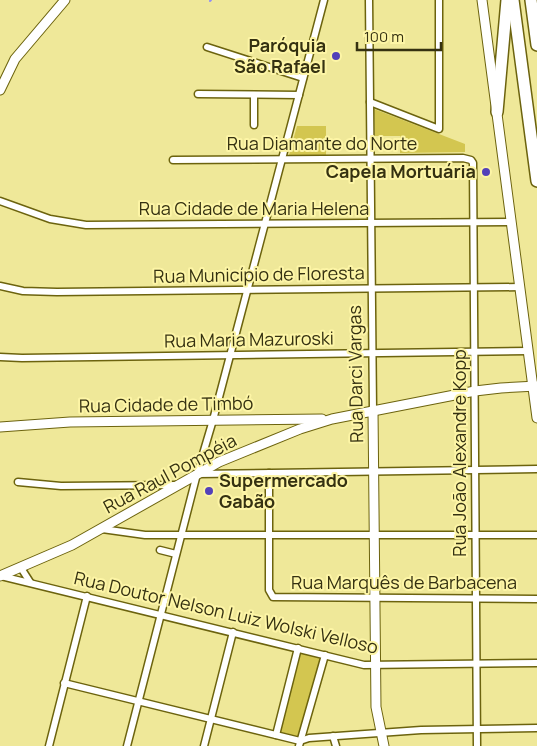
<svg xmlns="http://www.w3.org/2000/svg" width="537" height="746" viewBox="0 0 537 746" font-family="Manrope,sans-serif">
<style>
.green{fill:#d3c650}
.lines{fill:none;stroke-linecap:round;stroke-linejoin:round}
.stream{stroke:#928ef7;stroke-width:2}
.street-casing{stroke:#6c630e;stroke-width:9}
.secondary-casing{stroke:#6c630e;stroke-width:11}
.highway-casing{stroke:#6c630e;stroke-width:14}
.street{stroke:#fff;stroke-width:6}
.secondary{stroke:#fff;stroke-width:9}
.highway{stroke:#fff;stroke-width:11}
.poi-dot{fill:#5341b9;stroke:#fdf5a6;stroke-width:2}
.labels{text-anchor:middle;stroke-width:4;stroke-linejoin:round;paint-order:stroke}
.poi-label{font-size:18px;font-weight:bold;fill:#353111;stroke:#fdf5a6;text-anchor:end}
.street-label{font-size:18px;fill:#353111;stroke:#fdf5a6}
</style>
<rect width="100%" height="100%" fill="#efe899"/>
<g class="green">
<path d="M374 109 465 144V152L400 153V136H375Z"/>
<path d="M297 126H326V155H289Z"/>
<path d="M299 652 320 658 299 737 280 732Z"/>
</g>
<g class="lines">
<path class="stream" d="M210 1 211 0"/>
<defs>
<g id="street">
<path d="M369 0 373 410"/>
<path d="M207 47 303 78"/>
<path d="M198 94 299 95"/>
<path d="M370 102 439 129V0"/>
<path d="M254 125V95"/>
<path d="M173 160 463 158 471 160 473 163 477 746"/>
<path d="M0 201 50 219 86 225 511 222"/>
<path d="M0 286 23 291 57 292 520 287"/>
<path d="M0 357 22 358 528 351"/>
<path d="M269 473V590L273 597 537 599"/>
<path d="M198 474 537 469"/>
<path d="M18 482 61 486 177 485"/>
<path d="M102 529 145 535H537"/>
<path d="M160 550 176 554"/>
<path d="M21 568 30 582"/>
<path d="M1 576 364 665 537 663"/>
<path d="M64 683 300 741 309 738 421 730 537 728"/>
<path d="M276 735 298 648"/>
<path d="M333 736 336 746"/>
<path d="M49 746 87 596"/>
<path d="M127 746 197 474 213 420 324 0"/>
<path d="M204 746 233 632"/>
<path d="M299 746 325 655"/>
</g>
<g id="secondary">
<path d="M482 0 537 418"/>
<path d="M0 90 15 59 65 0"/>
<path d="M373 410 376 707 384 746"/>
<path d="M0 427 70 422 322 419"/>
<path d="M0 576 72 545 219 462 300 429 332 419 475 391 501 388 537 386"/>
</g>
<g id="highway">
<path d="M513 0 537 181"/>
<path d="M531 0 537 45"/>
<path d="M497 112 507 0"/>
</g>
</defs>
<use href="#street" class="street-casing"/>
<use href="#secondary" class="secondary-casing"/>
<use href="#highway" class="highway-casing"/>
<use href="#street" class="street"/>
<use href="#secondary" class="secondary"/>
<use href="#highway" class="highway"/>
</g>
<g class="poi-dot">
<circle cx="336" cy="56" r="5"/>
<circle cx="486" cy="172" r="5"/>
<circle cx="209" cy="491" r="5"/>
</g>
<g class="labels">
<g class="poi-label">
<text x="326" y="52">Paróquia<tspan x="326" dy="21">São Rafael</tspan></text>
<text x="476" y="178">Capela Mortuária</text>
<text x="219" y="487" text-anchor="start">Supermercado<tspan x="219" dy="21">Gabão</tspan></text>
</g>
<g class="street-label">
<text x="322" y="150">Rua Diamante do Norte</text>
<text x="254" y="215">Rua Cidade de Maria Helena</text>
<text transform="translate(259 275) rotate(-1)" y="6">Rua Município de Floresta</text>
<text transform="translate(249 340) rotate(-1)" y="6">Rua Maria Mazuroski</text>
<text transform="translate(356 374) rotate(-91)" y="6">Rua Darci Vargas</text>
<text transform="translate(166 405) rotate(-1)" y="6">Rua Cidade de Timbó</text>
<text transform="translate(460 453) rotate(-90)" y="6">Rua João Alexandre Kopp</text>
<text transform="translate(170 474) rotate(-28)" y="6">Rua Raul Pompéia</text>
<text x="404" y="589">Rua Marquês de Barbacena</text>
<text transform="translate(226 613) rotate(13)" y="6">Rua Doutor Nelson Luiz Wolski Velloso</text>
</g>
</g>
<path d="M357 42v8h84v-8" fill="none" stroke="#353111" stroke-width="2.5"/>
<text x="364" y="42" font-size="15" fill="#353111" stroke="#fdf5a6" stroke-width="4" paint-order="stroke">100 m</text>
</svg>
